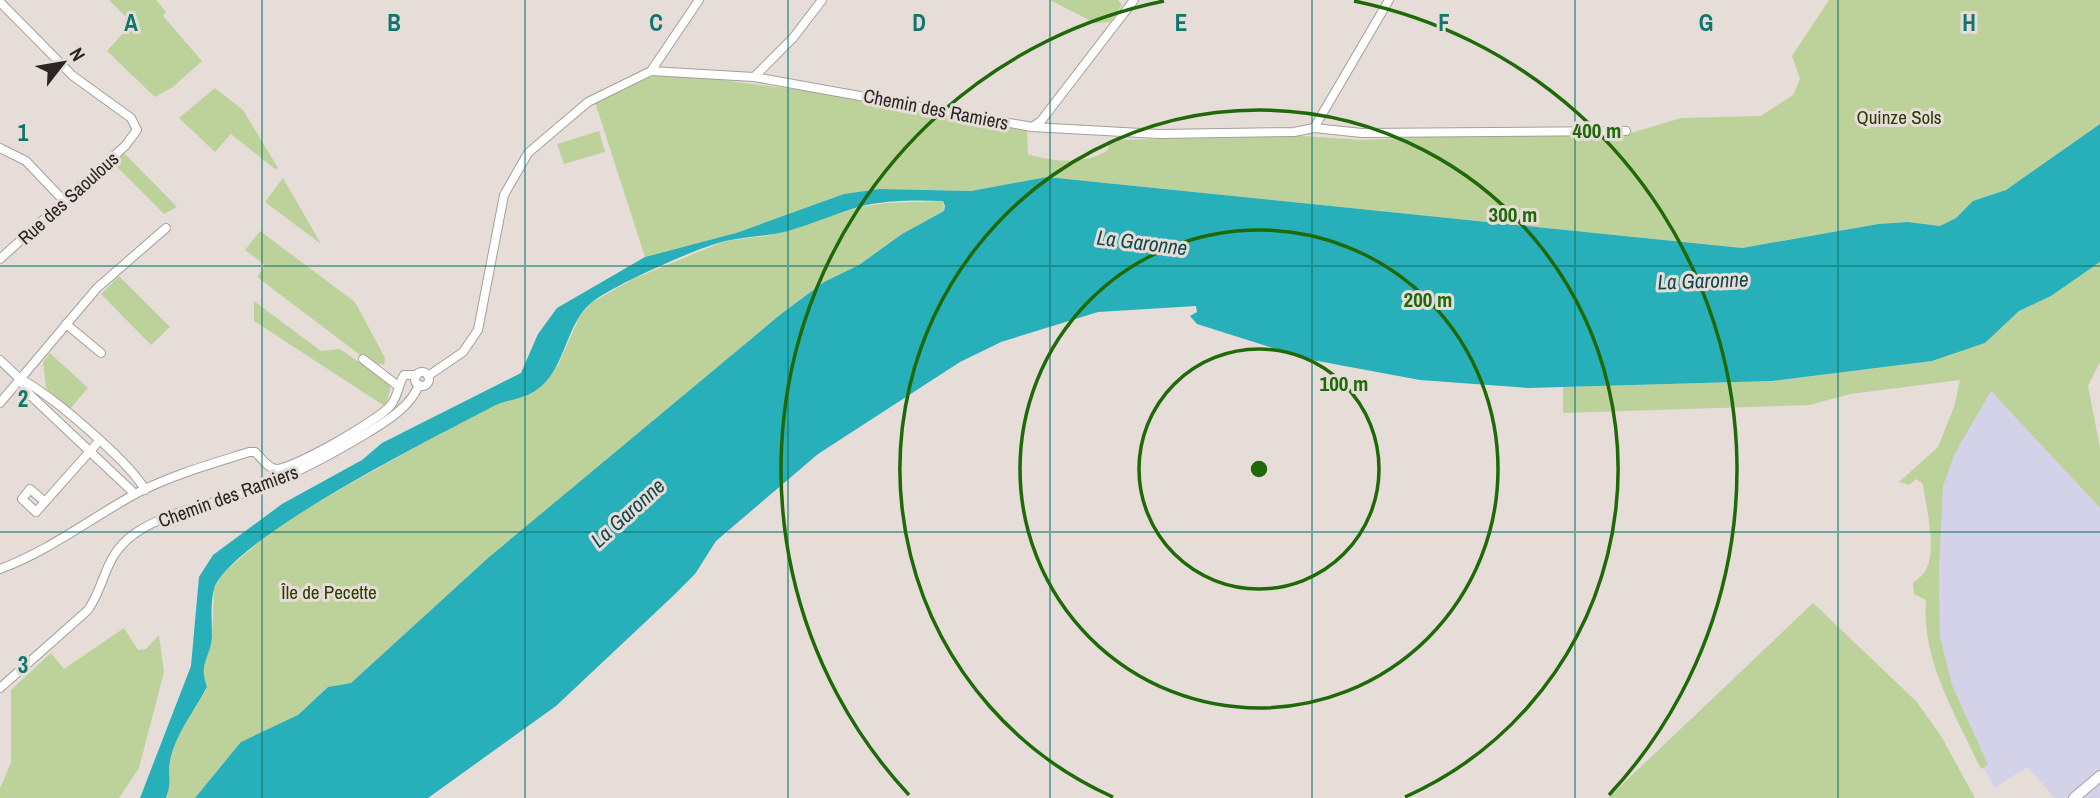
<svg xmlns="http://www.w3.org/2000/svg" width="2100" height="798" viewBox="0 0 2100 798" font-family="'Archivo Narrow',sans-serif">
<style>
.industrial{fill:#d4d2e8}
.green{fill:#bdd29b}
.water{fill:#27afba}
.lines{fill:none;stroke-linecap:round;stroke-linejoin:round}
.minor-casing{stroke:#a69e99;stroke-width:10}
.tertiary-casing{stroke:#a69e99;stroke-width:12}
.minor{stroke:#fff;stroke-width:8}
.tertiary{stroke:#fff;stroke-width:10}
.grid{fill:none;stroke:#0f766e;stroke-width:2;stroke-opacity:0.55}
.ring{fill:none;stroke:#1f6a08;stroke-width:3.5}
.labels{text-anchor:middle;stroke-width:6;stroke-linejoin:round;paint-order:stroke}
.street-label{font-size:19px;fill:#292624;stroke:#e6ddd8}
.park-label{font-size:19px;fill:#2b3c00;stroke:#e6ddd8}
.water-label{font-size:21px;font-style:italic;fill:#11494d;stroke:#e6ddd8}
.grid-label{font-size:23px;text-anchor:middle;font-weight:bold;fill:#0f766e;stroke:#e6ddd8;stroke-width:6;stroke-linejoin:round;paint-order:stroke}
.centre{fill:#1f6a08;stroke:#e6ddd8;stroke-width:3.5}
.ring-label{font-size:21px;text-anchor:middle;font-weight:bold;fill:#1f6a08;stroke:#e6ddd8;stroke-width:6;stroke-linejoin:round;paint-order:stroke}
</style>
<rect width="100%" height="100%" fill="#e6ddd8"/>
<path class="industrial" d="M1979 378 2100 508V798H2055L2027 767 1995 788 1973 749 1930 643 1938 453Z"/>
<g class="green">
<path d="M109 0H156L166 12 163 16 202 61 173 87 155 97 107 51 132 23Z"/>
<path d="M1050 0H1118L1122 5 1110 22 1095 23Z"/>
<path d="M1829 0H2100V124L2006 190 1974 201 1956 218 1940 226 1908 222 1878 224 1742 248 1047 177 971 191 879 189 844 194 736 233 645 257 595 102 653 76 670 73 875 100 972 124 1027 129 1028 154C1052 162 1086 165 1108 150L1109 140 1303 136 1362 140 1491 134 1621 136 1681 118 1761 116 1793 95 1800 79 1792 56Z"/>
<path d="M215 88 243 110 278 168 275 169 231 134 215 152 179 118Z"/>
<path d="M599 131 605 152 564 164 557 144Z"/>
<path d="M124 153 177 207 164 214 113 163Z"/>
<path d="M283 178 321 244 265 202Z"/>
<path d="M943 201 944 211 902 234 859 265 824 282 781 314 488 558 351 683 328 687 298 715 241 743 195 798H166C173 779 167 776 170 761 175 735 195 710 207 688L202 674 204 662 212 639 214 589 223 573 280 524 305 509 434 437 493 406 525 396 558 365 580 316 591 303 633 279 725 241 767 236 860 207 886 203Z"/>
<path d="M260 231 355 302 385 358 384 365 368 361 257 277 265 265 245 250Z"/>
<path d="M2100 262V362L2088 386 2100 448V508L1991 391 1955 453 1943 486 1939 572 1940 637 1952 685 1988 765 1981 769C1956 715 1921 660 1926 600L1914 594 1913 582C1944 568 1926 512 1923 484L1916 479 1909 485 1899 482 1938 447 1954 407 1960 380 1850 394 1810 405 1563 413V387L1772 381 1932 361 1985 343 2019 311 2051 296Z"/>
<path d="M119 276 170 327 151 345 101 294Z"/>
<path d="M254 301 321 351 340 349 391 384 386 407 254 321Z"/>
<path d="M50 353 88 388 69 410 46 388 43 362Z"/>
<path d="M1813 603 1916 701 1941 736 1975 798H1608Z"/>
<path d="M124 628 138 650 146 649 159 635 164 672 139 768 119 798H0V788L11 763V690L51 653 64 669Z"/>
</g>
<path class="water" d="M2100 124V262L2051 296 2019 311 1985 343 1932 361 1772 381 1528 388 1420 380 1307 359 1197 324 1190 316 1197 312 1196 306 1098 312 1001 342 960 362 818 454 716 541 695 574 673 596 556 706 428 798H195L241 742 298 715 328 687 351 683 488 558 781 314 824 282 859 265 902 234 944 211 945 206 943 201C916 200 884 200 858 207 835 214 812 224 788 231 767 236 746 237 725 241 699 247 611 286 591 303 564 326 566 371 535 391 521 400 504 400 490 408 437 436 230 539 214 589 210 605 212 621 212 637 210 659 198 663 207 687 195 710 175 735 170 761 167 776 173 779 166 798H140L191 666 199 577 213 555 282 504 362 460 382 443 521 373 538 334 557 308 645 257 736 233 844 194 879 189 971 191 1047 177 1742 248 1878 224 1908 222 1940 226 1956 218 1973 201 2006 190Z"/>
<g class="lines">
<defs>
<g id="minor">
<path d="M0 2 73 76 131 118 137 130 125 146 0 259"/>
<path d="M651 71 699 0"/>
<path d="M754 77 793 38 822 0"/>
<path d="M1032 127 1041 121 1134 0"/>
<path d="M1314 128 1389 0"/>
<path d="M0 148 26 161 64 201"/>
<path d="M66 324 101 353"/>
<path d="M363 359 398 386"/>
<path d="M0 360 20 379 29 394 135 494"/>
<circle cx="422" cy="379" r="7"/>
<path d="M428 376 463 352 478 330 504 195 528 153 588 102 651 71 754 77 1032 127 1159 134 1294 132 1314 128 1362 133 1626 131"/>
<path d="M20 379C46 390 132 464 145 490"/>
<path d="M0 403 97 288 166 228"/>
<path d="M45 502 30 489 22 499 36 512 99 441"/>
<path d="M0 569C49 551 91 518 137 493 172 475 211 464 249 452H255C262 458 267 468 276 469 292 470 380 419 391 405 398 396 398 385 404 375H417"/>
<path d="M0 688 88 610C107 582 103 557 134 534 172 508 218 504 259 488 298 473 334 453 369 432 388 420 410 407 419 385"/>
</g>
<path id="tertiary" d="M2074 798 2100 776"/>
</defs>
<use href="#minor" class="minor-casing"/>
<use href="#tertiary" class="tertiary-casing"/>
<use href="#minor" class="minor"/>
<use href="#tertiary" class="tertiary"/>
</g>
<path class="grid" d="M262 0V798M525 0V798M788 0V798M1050 0V798M1312 0V798M1575 0V798M1838 0V798M0 266H2100M0 532H2100"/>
<g class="ring">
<circle cx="1259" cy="469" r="120"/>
<circle cx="1259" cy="469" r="239"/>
<path d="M1113 797A359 359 0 1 1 1405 797"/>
<path d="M909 795A478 478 0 0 1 1164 1M1354 1A478 478 0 0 1 1609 795"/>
</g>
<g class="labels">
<g class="street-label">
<text transform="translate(936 109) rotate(11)" y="7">Chemin des Ramiers</text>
<text transform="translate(68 198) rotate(-42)" y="7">Rue des Saoulous</text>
<text transform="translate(228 496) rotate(-20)" y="7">Chemin des Ramiers</text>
</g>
<g class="park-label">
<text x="1899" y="124">Quinze Sols</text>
<text x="329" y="599">Île de Pecette</text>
</g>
<g class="water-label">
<text transform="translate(1142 243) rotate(7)" y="7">La Garonne</text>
<text transform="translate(1703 281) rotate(-2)" y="7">La Garonne</text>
<text transform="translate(628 513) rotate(-42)" y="7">La Garonne</text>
</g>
</g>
<g class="grid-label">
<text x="131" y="31">A</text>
<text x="394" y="31">B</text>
<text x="656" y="31">C</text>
<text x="919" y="31">D</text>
<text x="1181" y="31">E</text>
<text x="1444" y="31">F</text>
<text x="1706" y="31">G</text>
<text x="1969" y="31">H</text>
<text x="23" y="141">1</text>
<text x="23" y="407">2</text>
<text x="23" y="673">3</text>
</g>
<circle cx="1259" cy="469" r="10" class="centre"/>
<g class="ring-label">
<text x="1597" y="138">400 m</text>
<text x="1513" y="222">300 m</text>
<text x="1428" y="307">200 m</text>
<text x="1344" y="391">100 m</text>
</g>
<g transform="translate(63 63) rotate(59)" stroke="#e6ddd8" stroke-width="5" paint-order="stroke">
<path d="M0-5L12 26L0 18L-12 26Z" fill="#292624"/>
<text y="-10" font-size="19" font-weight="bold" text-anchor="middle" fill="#292624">N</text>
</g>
</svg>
